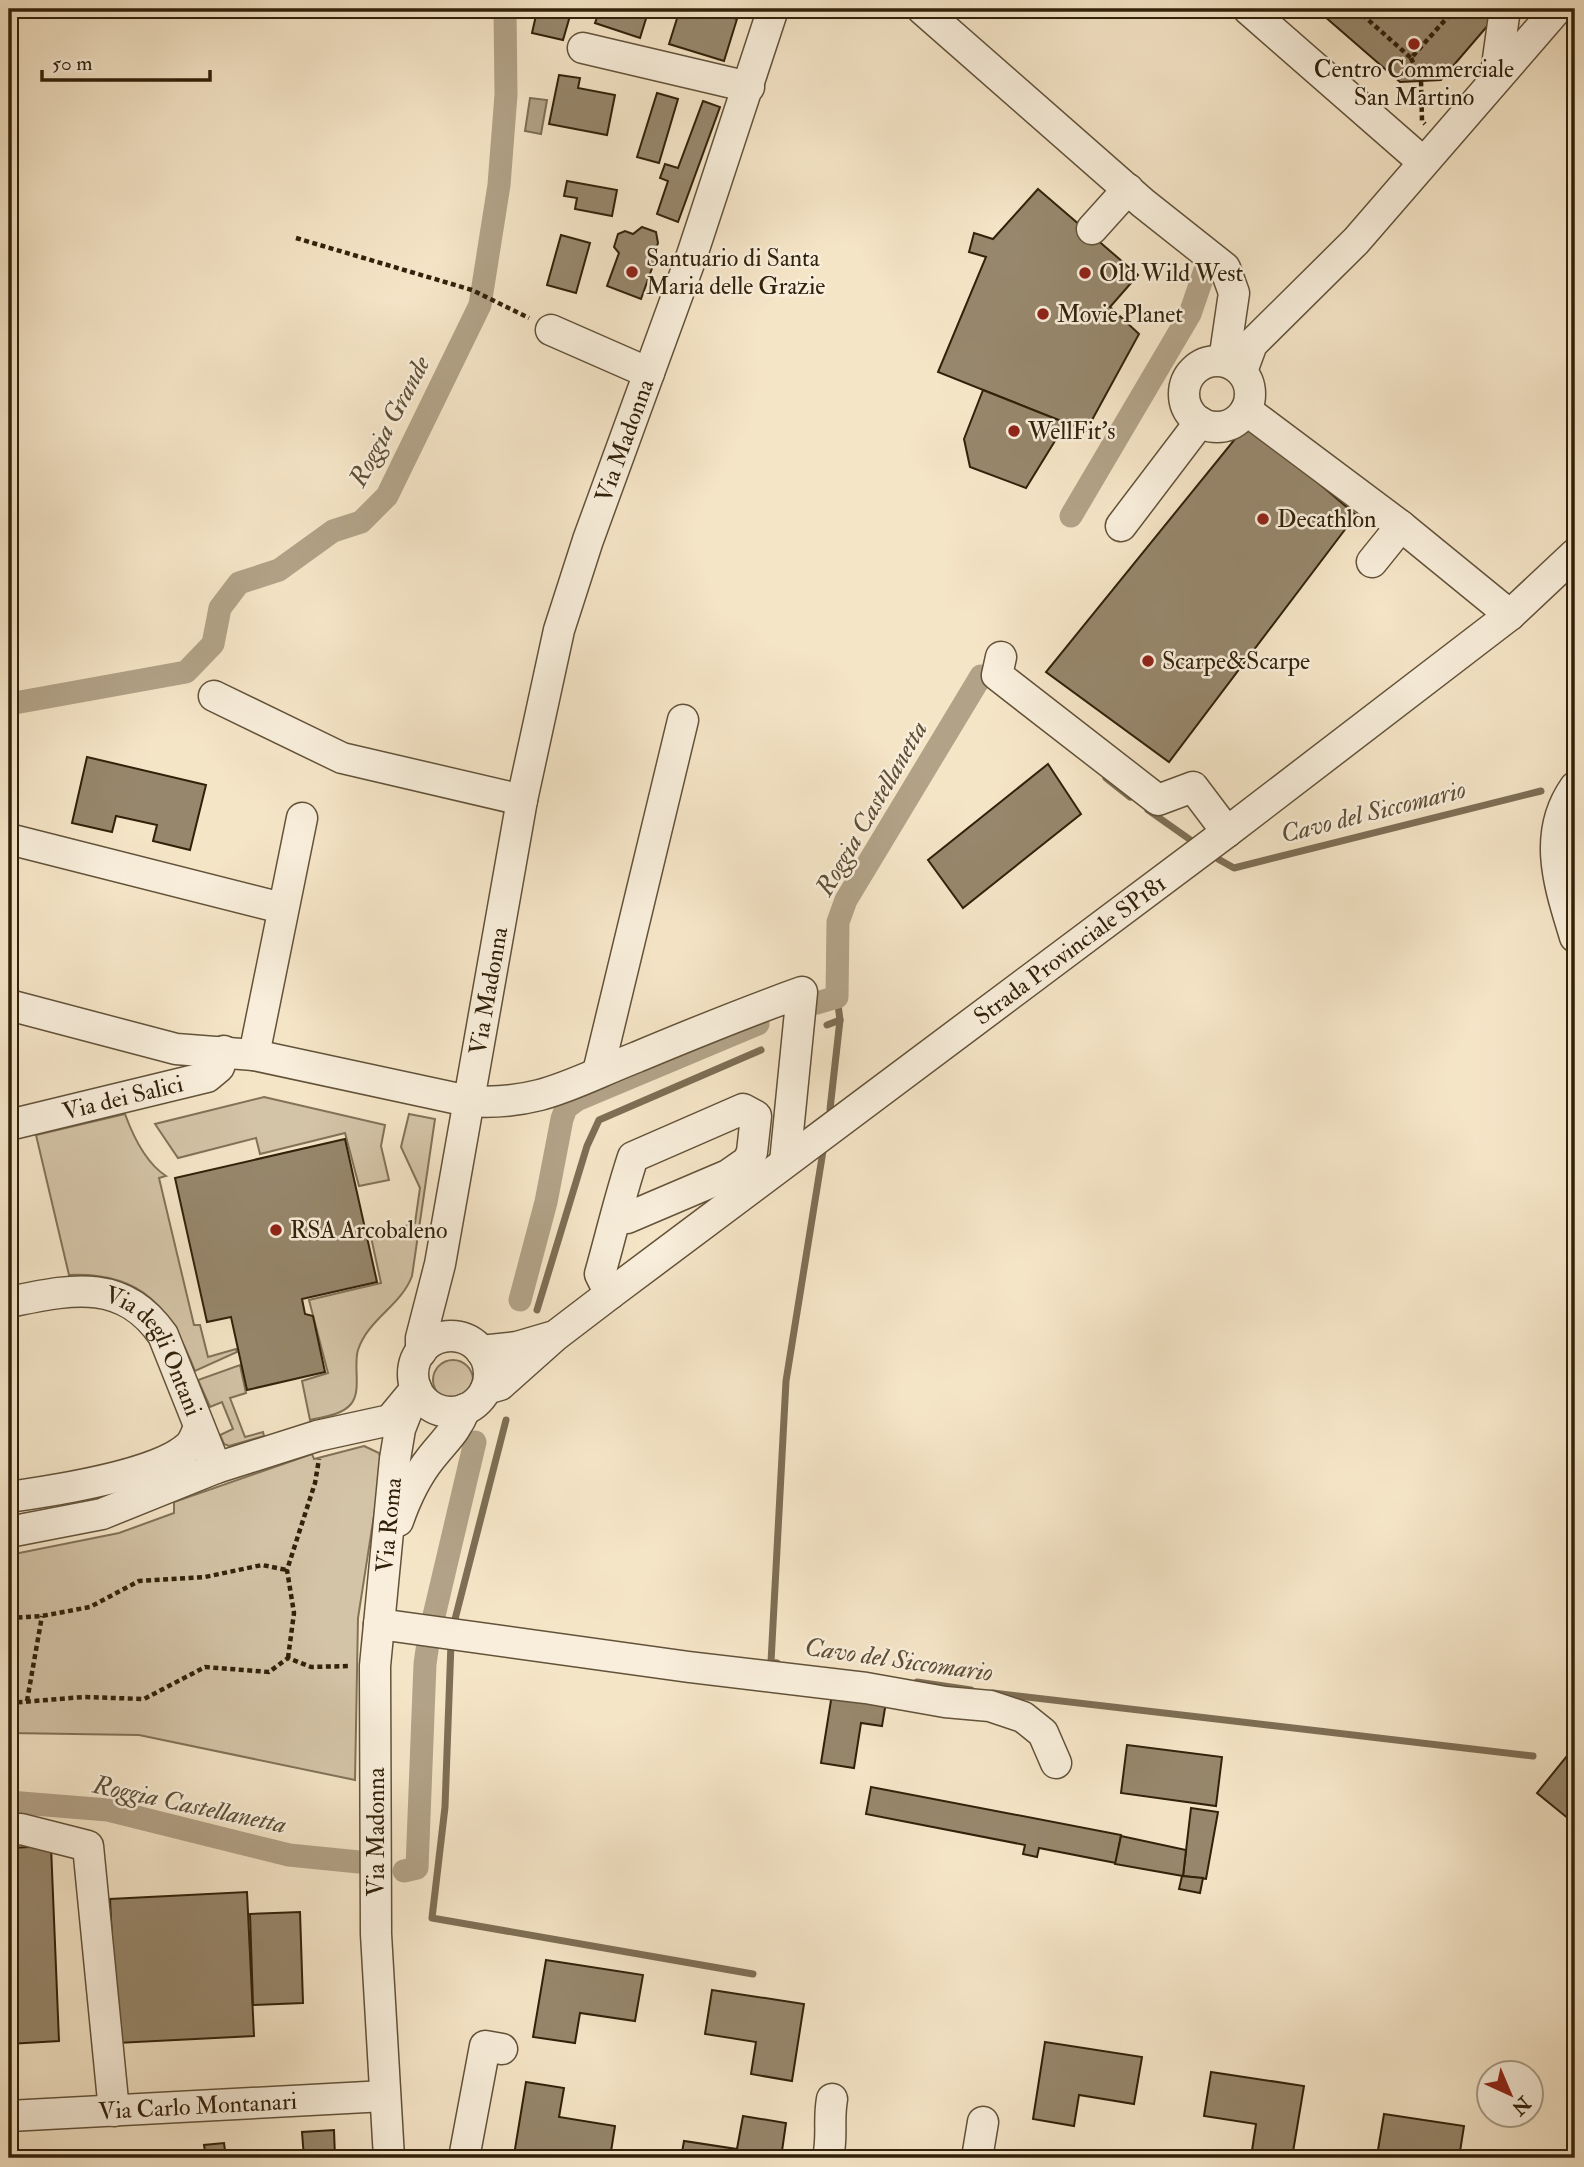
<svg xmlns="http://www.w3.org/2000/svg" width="1584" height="2167" viewBox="0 0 1584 2167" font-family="'IM FELL Double Pica',serif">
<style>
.green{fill:#d4c4a7;stroke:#827258;stroke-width:2}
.water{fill:#b2a287;stroke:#7e6e55;stroke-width:2}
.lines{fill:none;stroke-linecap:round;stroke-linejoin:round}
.stream{stroke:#7e6e55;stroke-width:7}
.canal{stroke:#b2a287;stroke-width:23}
.building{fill:#97876c;stroke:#31210a;stroke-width:2}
.minor-casing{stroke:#625239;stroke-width:33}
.path{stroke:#31210a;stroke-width:4.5;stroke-dasharray:5 3.5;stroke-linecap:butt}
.minor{stroke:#f8eedb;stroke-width:30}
.poi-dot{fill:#8f2418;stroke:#f8eedb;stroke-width:2.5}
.labels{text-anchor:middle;stroke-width:5;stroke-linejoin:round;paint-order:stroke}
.poi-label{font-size:24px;fill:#31210a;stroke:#f8eedb;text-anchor:start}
.street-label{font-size:24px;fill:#31210a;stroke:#f8eedb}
.water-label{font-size:26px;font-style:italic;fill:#5e4e36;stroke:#f8eedb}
</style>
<rect width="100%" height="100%" fill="#f5e5c7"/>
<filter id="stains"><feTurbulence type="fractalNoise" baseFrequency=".00286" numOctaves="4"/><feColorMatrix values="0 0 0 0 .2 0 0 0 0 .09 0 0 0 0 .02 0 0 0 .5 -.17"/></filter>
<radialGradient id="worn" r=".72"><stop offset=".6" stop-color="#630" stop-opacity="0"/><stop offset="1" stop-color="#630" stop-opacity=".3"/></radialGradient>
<g class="green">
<path d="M264 1097 385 1125 381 1146 389 1180 359 1186 345 1133 260 1154 256 1138 178 1158 155 1124Z"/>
<path d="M125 1114C133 1136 146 1163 166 1176L159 1178 194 1325H200L208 1357 236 1349 237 1352 195 1371C170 1308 143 1272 69 1275L36 1135Z"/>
<path d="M409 1114 435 1119 412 1276C401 1306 368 1319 358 1350 353 1366 362 1391 351 1404 342 1415 323 1417 310 1420L302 1381 328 1373 309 1300 381 1283 371 1237 415 1223 420 1188 401 1147Z"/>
<circle cx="453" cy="1380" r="20"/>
<path d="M240 1365 246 1393 230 1398 245 1437 263 1432 264 1436 229 1446 224 1444 220 1435 233 1429 222 1402 210 1407 198 1380Z"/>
<path d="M364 1446 379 1453 382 1464 358 1618 355 1780 139 1735 9 1733V1555L119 1533 174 1513V1502L312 1454 314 1459Z"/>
</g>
<path class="water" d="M530 98 547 100 541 134 525 131Z"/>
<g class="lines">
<g class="stream">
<path d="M1106 778 1130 797"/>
<path d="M1148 810 1192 841"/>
<path d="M1218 859 1234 868 1541 791"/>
<path d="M827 1025 840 1020"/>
<path d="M830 1109 840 1020 837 997"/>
<path d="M537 1310 587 1146 599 1120 761 1050"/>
<path d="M453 1627 506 1420"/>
<path d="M451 1643 445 1807 432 1918 753 1974"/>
<path d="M777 1663 771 1662 786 1381 823 1151"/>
<path d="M917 1682 971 1690"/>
<path d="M993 1693 1533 1756"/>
</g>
<g class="canal">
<path d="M1071 516 1190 314 1205 270"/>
<path d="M9 704 186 672 213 644 220 608 239 583 279 570 333 531 361 522 387 496 480 305 499 185 506 95 505 9"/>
<path d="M817 1003 837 997 838 922 846 900 981 676"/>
<path d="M520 1300 546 1202 562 1119 566 1108 577 1100 758 1024"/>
<path d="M433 1620 475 1442"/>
<path d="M9 1802 108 1810 289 1855 359 1862"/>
<path d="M404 1871 417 1868 425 1664 429 1636"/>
</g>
</g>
<g class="building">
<path d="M528 9H572L563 40 532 33 537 11Z"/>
<path d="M600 9H649L640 38 595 23Z"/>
<path d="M680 9H705L737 19 724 61 669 44Z"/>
<path d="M1316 9H1502L1441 80 1400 82Z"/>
<path d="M559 75 580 78 578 88 615 95 607 135 549 124Z"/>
<path d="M657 93 678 99 659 163 637 157Z"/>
<path d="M703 101 720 107 678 222 657 214 668 181 660 178 665 164 678 168Z"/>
<path d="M567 181 617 190 612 216 575 209 577 198 564 196Z"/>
<path d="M1038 189 1138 275 1110 307 1139 334 1086 431 938 372 986 257 969 252 974 233 993 239Z"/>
<path d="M642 227 656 232 658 243 653 256 656 257 641 299 607 286 619 253 614 247 618 234 625 231 633 234Z"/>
<path d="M561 235 590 243 576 293 547 285Z"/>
<path d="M983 390 1066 423 1026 488 970 467 964 439Z"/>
<path d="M1248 423 1356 515 1169 762 1046 672Z"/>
<path d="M87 757 206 785 190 850 153 841 157 825 116 816 112 832 72 823Z"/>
<path d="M1048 764 1081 814 963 908 928 860Z"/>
<path d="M345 1139 377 1282 302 1299 305 1314 313 1316 325 1372 247 1390 231 1317 207 1322 175 1178Z"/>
<path d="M832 1694 886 1702 882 1726 861 1723 854 1768 821 1763Z"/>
<path d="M1127 1745 1222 1757 1216 1806 1121 1793Z"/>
<path d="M1575 1746V1824L1537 1793Z"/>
<path d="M871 1787 1121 1835 1116 1863 1039 1848 1037 1857 1023 1854 1025 1845 866 1814Z"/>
<path d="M1191 1808 1218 1812 1206 1879 1183 1876Z"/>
<path d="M1121 1836 1186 1850 1183 1876 1115 1864Z"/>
<path d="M51 1846 59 2041 9 2044V1848Z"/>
<path d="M1182 1876 1203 1878 1200 1893 1179 1889Z"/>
<path d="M247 1892 254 2036 117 2043 110 1899Z"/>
<path d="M300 1912 303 2003 253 2005 250 1914Z"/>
<path d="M546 1960 643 1975 635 2021 580 2013 575 2043 533 2037Z"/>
<path d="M712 1990 804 2004 792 2081 751 2074 756 2042 705 2034Z"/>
<path d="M1045 2042 1142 2057 1134 2104 1079 2095 1074 2126 1033 2119Z"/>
<path d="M1211 2072 1304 2086 1292 2158 1251 2157 1256 2124 1204 2116Z"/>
<path d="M526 2082 564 2088 559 2117 615 2126 610 2158 514 2155Z"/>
<path d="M1384 2114 1464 2126 1459 2158H1416L1378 2150Z"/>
<path d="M743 2116 786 2123 781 2158H681L684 2141 737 2149Z"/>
<path d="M334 2130 335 2158H304L302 2132Z"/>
<path d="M224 2143 226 2158H206L204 2145Z"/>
<path d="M90 2152V2158H9V2155Z"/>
</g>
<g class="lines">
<defs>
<g id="minor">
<path d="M922 9 1143 203 1225 268 1234 293 1224 361"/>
<path d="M1248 9 1423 162"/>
<path d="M583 48 749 87"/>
<path d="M1495 80 1505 9"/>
<path d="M1092 229 1128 189"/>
<path d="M551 330 649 373"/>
<circle cx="1217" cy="394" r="33"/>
<path d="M1242 371 1252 344 1356 241 1557 9"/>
<path d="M1246 410 1401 526 1510 615"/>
<path d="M1121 526 1200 422"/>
<path d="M1372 562 1401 526"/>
<path d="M1001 657 997 675 1158 800 1193 787 1227 832"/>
<path d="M214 696 342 758 522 800"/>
<path d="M1575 787C1541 835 1560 887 1575 937"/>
<path d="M9 839 282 908"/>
<path d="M9 1005 176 1049 254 1055 468 1101C540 1106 573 1082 637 1057 692 1034 746 1012 802 992L785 1162"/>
<path d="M254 1055 302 818"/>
<path d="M598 1072 683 720"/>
<path id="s1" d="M9 1125 207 1077 219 1067 224 1051"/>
<path d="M610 1294 600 1274C611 1235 620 1196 633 1157L743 1109 756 1116 752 1152 748 1161 728 1175 627 1218 616 1216"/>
<path id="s2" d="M9 1302C69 1290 122 1276 163 1335L216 1468"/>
<circle cx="451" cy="1374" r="38"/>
<path d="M481 1351 517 1347 551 1337"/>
<path id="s3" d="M421 1352V1338L440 1264 522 800 559 630 588 540 692 255 773 9"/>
<path id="s4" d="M486 1389 500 1385 555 1336 610 1294 1227 832 1510 615 1575 554"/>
<path d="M9 1497C52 1491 158 1475 189 1446 194 1441 196 1434 199 1427"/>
<path d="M398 1521C406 1498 415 1478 431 1458 445 1440 456 1432 465 1409"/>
<path d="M9 1532 102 1514 216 1468 317 1436 390 1420 409 1397"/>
<path d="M379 1624 689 1667 866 1688 945 1702 990 1706 1023 1717 1043 1733 1056 1763"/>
<path d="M9 1830 21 1829 88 1846 114 2111"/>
<path id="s5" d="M9 2116 385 2096"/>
<path id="s6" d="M389 2158 376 1934 375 1666 395 1459 400 1429 416 1388"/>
<path d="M464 2158 485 2046 502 2049"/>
<path d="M828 2158C833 2134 828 2122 832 2099"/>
<path d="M977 2158 983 2122"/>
</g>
</defs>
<use href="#minor" class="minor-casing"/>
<g class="path">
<path d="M1356 9 1411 58 1455 9"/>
<path d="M1411 58 1421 81 1422 121 1425 124"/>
<path d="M296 238 472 290 529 318"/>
<path d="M9 1618 42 1616 90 1607 139 1581 205 1577 262 1565 287 1570"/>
<path d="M288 1658 294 1613 287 1570 315 1483 319 1459"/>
<path d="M27 1701 42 1616"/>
<path d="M9 1703 84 1697 144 1699 205 1667 269 1672 288 1658 311 1667 350 1666"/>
</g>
<use href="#minor" class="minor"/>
</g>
<g class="poi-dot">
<circle cx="1414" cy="44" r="7"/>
<circle cx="632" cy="272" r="7"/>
<circle cx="1085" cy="273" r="7"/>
<circle cx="1043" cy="314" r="7"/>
<circle cx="1014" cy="431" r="7"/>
<circle cx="1263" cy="519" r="7"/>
<circle cx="1148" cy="661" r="7"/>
<circle cx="276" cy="1230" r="7"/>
</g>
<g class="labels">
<g class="poi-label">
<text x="1414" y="77" text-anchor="middle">Centro Commerciale<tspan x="1414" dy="28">San Martino</tspan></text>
<text x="646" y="266">Santuario di Santa<tspan x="646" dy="28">Maria delle Grazie</tspan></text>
<text x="1099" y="281">Old Wild West</text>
<text x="1057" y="322">Movie Planet</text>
<text x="1028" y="439">WellFit's</text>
<text x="1277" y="527">Decathlon</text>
<text x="1162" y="669">Scarpe&amp;Scarpe</text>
<text x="290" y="1238">RSA Arcobaleno</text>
</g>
<g class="street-label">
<text dy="8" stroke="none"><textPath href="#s3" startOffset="936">Via Madonna</textPath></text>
<text dy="8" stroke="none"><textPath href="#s4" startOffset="732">Strada Provinciale SP181</textPath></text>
<text dy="8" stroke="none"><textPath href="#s3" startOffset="368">Via Madonna</textPath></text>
<text dy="8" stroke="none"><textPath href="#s1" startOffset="117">Via dei Salici</textPath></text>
<text dy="8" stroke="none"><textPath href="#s2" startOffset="177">Via degli Ontani</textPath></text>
<text dy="8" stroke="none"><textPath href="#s6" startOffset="634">Via Roma</textPath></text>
<text transform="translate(376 1832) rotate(-90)" y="8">Via Madonna</text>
<text dy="8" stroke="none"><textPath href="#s5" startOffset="189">Via Carlo Montanari</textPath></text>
</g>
<g class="water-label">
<text transform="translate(389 421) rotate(-62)" y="9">Roggia Grande</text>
<text transform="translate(871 808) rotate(-60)" y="9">Roggia Castellanetta</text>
<text transform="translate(1373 811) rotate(-14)" y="9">Cavo del Siccomario</text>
<text transform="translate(899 1659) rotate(8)" y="9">Cavo del Siccomario</text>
<text transform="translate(190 1804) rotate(12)" y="9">Roggia Castellanetta</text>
</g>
</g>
<rect width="1584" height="2167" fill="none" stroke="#f5e5c7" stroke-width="35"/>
<rect x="10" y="10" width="1563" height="2146" fill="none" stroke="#31210a" stroke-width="3.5"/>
<rect x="18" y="18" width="1549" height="2132" fill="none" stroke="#31210a" stroke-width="2"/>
<g transform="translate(1510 2094) rotate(136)"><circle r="33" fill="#f8eedb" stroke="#a89c87" stroke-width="2"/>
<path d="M0-5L12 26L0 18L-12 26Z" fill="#8f2418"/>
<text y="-10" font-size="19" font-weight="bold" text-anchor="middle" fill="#31210a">N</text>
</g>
<path d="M42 70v10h168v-10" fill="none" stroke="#31210a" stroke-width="3.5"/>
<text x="52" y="70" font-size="21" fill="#31210a" stroke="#f8eedb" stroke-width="5" paint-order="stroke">50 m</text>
<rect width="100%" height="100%" filter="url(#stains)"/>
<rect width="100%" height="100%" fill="url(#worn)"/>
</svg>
